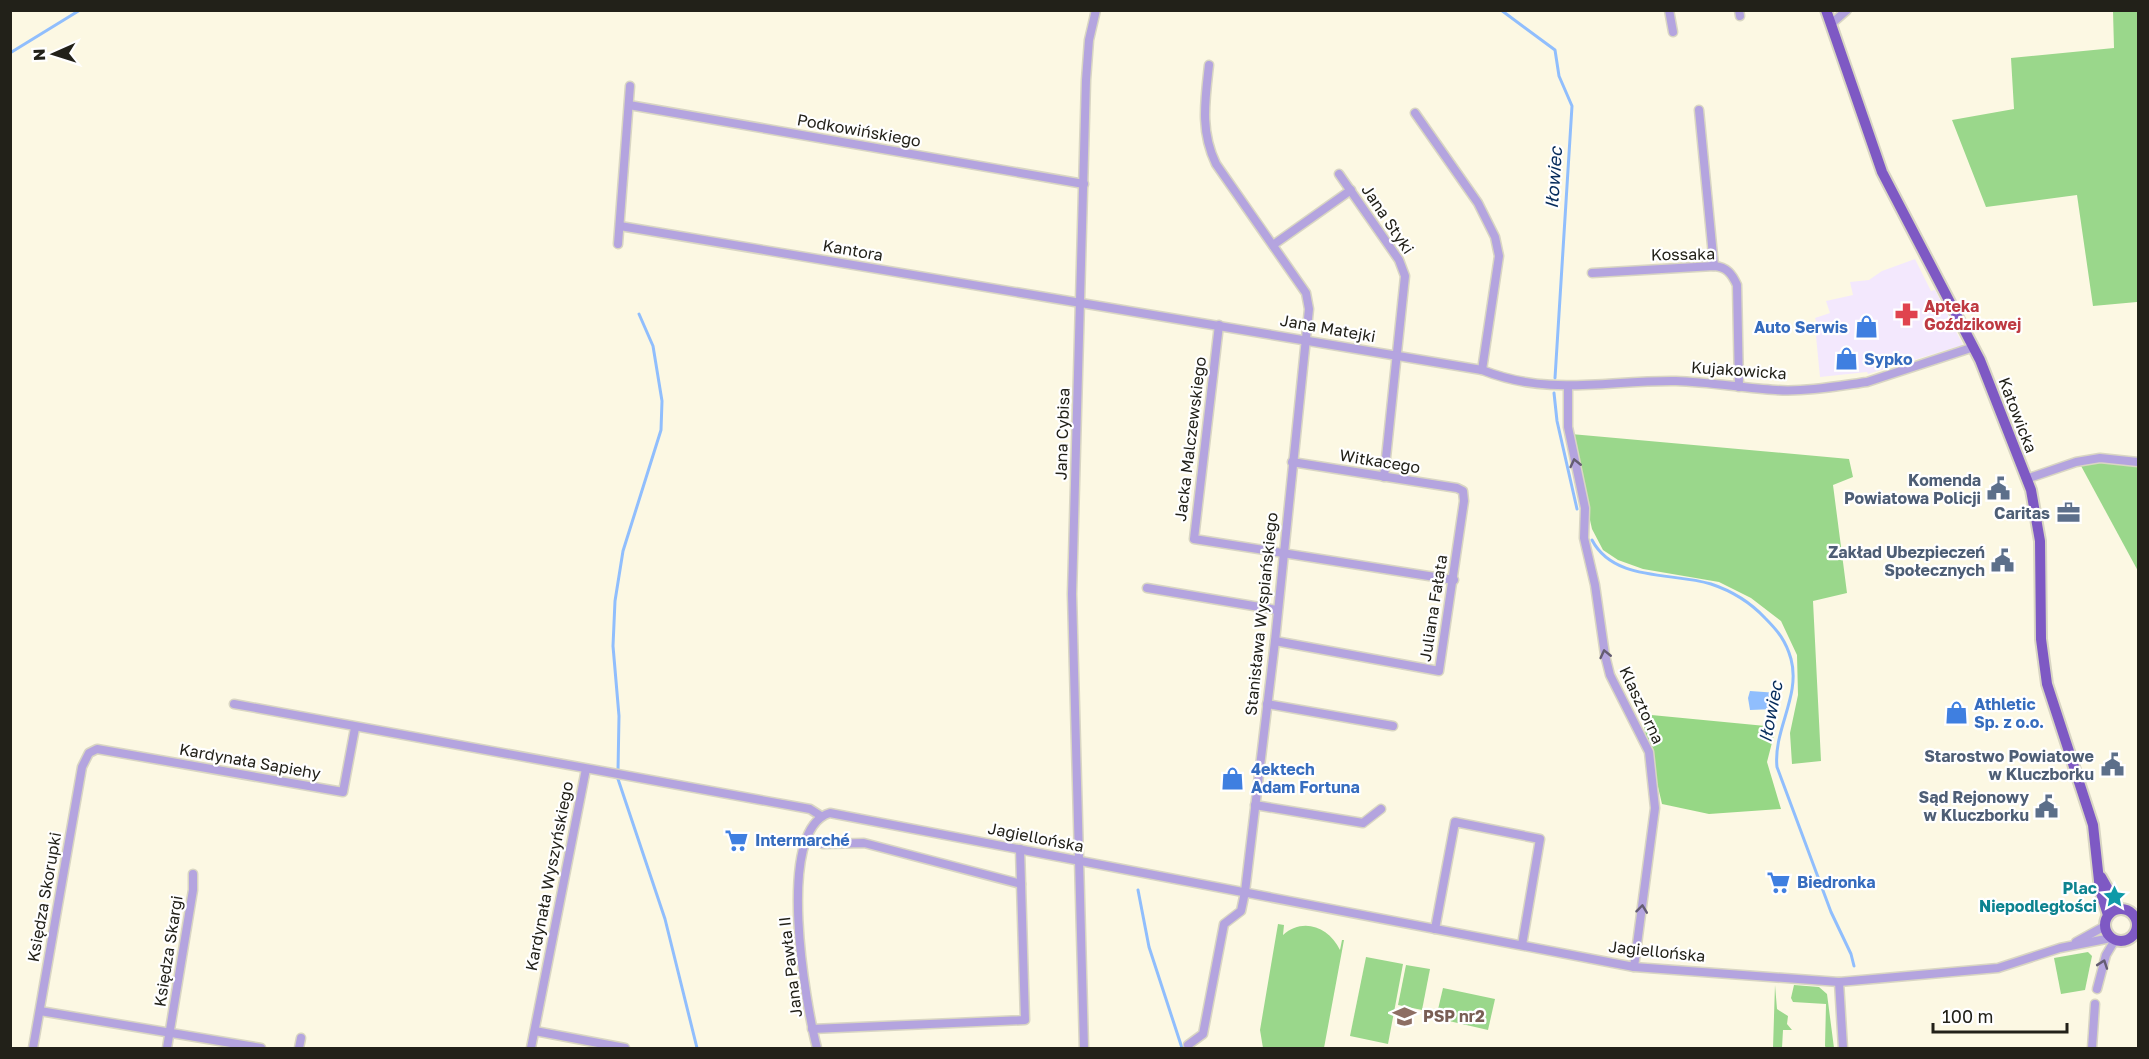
<svg xmlns="http://www.w3.org/2000/svg" width="2149" height="1059" viewBox="0 0 2149 1059" font-family="'Golos Text',sans-serif">
<style>
.commercial{fill:#f3e8fd}
.green{fill:#9ad78b}
.forest{fill:#96d785}
.water{fill:#90befd}
.lines{fill:none;stroke-linecap:round;stroke-linejoin:round}
.stream{stroke:#90befd;stroke-width:3}
.minor-casing{stroke:#d9d6c3;stroke-width:11}
.major-casing{stroke:#d9d6c3;stroke-width:14}
.minor{stroke:#b4a4df;stroke-width:8}
.major{stroke:#7e59c4;stroke-width:10}
.oneway{stroke:#645c72}
.labels{text-anchor:middle;stroke-width:4.5;stroke-linejoin:round;paint-order:stroke}
.street-label{font-size:16px;fill:#222119;stroke:#fff}
.health-label{font-size:16px;font-weight:bold;fill:#be3a42;stroke:#fff;text-anchor:start}
.shop-label{font-size:16px;font-weight:bold;fill:#366cbe;stroke:#fff;text-anchor:start}
.service-label{font-size:16px;font-weight:bold;fill:#4e5e75;stroke:#fff;text-anchor:end}
.culture-label{font-size:16px;font-weight:bold;fill:#0d838f;stroke:#fff;text-anchor:end}
.education-label{font-size:16px;font-weight:bold;fill:#785e54;stroke:#fff;text-anchor:start}
.water-label{font-size:18px;font-style:italic;fill:#072c5c;stroke:#fff}
</style>
<rect width="100%" height="100%" fill="#fcf8e3"/>
<path class="commercial" d="M1915 259 1931 291 1935 290 1963 345 1868 374 1867 372 1820 377 1816 336 1820 333 1815 318 1830 313 1826 301 1853 295 1850 282 1869 280 1882 271Z"/>
<g class="green">
<path d="M2113 11H2138V314L2137 302 2093 306 2077 195 1986 207 1952 120 2014 109 2011 58 2114 48Z"/>
<path d="M1571 434 1849 459 1853 477 1833 485 1847 593 1813 601 1821 761 1792 764 1790 733 1798 695 1797 655 1781 621 1751 598 1719 582 1643 569 1618 560 1603 550 1592 529Z"/>
<path d="M2100 461 2138 465V571L2080 464Z"/>
<path d="M1278 924 1284 925 1283 935C1303 917 1329 927 1340 950L1342 940H1344L1324 1048H1263L1260 1030Z"/>
<path d="M2088 952 2092 956 2085 990 2061 994 2054 958Z"/>
<path d="M1366 957 1403 964 1388 1044 1350 1036Z"/>
<path d="M1406 965 1430 969 1422 1010 1398 1005Z"/>
<path d="M1775 985 1777 1009 1788 1016 1787 1024 1792 1030H1783L1782 1048H1773Z"/>
<path d="M1794 985 1819 987 1827 994 1834 1048H1826L1825 1046 1826 1004 1793 1002 1791 998Z"/>
<path d="M1443 988 1495 999 1488 1030 1436 1018Z"/>
</g>
<path class="forest" d="M1641 714 1776 727 1767 762 1781 809 1709 814 1662 804Z"/>
<path class="water" d="M1750 691 1778 693 1775 709 1750 710 1748 698Z"/>
<g class="lines">
<g class="stream">
<path d="M1501 10 1555 50 1559 76 1572 106 1555 378"/>
<path d="M10 53 80 10"/>
<path d="M1554 393 1557 421 1577 509"/>
<path d="M1592 540C1614 582 1672 572 1711 584 1732 591 1750 602 1765 618 1778 631 1786 641 1791 659 1801 696 1773 730 1777 767L1831 912 1851 954 1854 966"/>
<path d="M618 771 619 716 613 646 615 601 623 551 661 430 662 401 653 346 639 314"/>
<path d="M618 779 665 919 697 1048"/>
<path d="M1138 890 1149 947 1182 1048"/>
</g>
<defs>
<g id="minor">
<path d="M1669 10 1673 32"/>
<path d="M1739 10 1740 16"/>
<path d="M1831 24 1847 10"/>
<path d="M629 105 1084 184"/>
<path d="M1699 110 1714 266"/>
<path d="M1415 113 1478 203 1495 237 1499 256 1482 370"/>
<path d="M1339 174 1399 260 1405 276 1384 477"/>
<path d="M620 226C907 275 1195 321 1482 370 1550 397 1606 380 1676 381 1709 382 1743 388 1776 390 1805 392 1838 386 1867 382L1974 347"/>
<path d="M618 244 630 86"/>
<path d="M1273 245 1351 190"/>
<path d="M1592 273 1714 266C1727 267 1732 274 1737 285L1739 387"/>
<path d="M1219 325 1194 539 1454 580"/>
<path d="M1568 387V427L1585 508 1584 538 1595 585 1605 655 1610 675 1649 752 1655 808 1634 967"/>
<path d="M2026 479 2076 462 2100 458 2138 462"/>
<path d="M1147 588 1277 610"/>
<path d="M1275 641 1439 671 1464 501 1463 491 1457 488 1292 462"/>
<path d="M234 704 810 809 821 816"/>
<path d="M1267 704 1393 726"/>
<path d="M1255 805 1363 823 1381 809"/>
<path d="M823 844 864 843 1021 884"/>
<path d="M1435 929 1455 822 1540 839 1522 945"/>
<path d="M2076 942 2105 926"/>
<path d="M1839 982 1843 1048"/>
<path d="M2097 989 2106 955 2115 940"/>
<path d="M40 1011 261 1048"/>
<path d="M812 1029 1025 1020 1020 849"/>
<path d="M535 1031 625 1048"/>
<path d="M1188 1045 1203 1034 1224 924 1241 911 1245 892 1275 641 1309 309 1306 293 1216 164C1200 131 1205 101 1209 65"/>
<path d="M33 1048 82 767 89 753 97 749 343 792 355 728"/>
<path d="M167 1048 193 890V874"/>
<path d="M299 1048 301 1038"/>
<path d="M531 1048 586 769"/>
<path d="M817 1048C806 1006 774 829 830 813L1634 967 1839 982 1998 968 2060 948 2111 938"/>
<path d="M1084 1048 1072 594 1086 80 1089 40 1096 10"/>
<path d="M2092 1048 2095 1004"/>
</g>
<g id="major">
<path d="M1826 10 1882 172 1980 360 2031 490 2040 541 2041 639 2047 684 2093 825 2100 890 2108 915"/>
<path d="M2101 877 2119 909"/>
<circle cx="2121" cy="925" r="16"/>
</g>
</defs>
<use href="#minor" class="minor-casing"/>
<use href="#major" class="major-casing"/>
<use href="#minor" class="minor"/>
<use href="#major" class="major"/>
</g>
<defs><path id="oneway-chevron" d="M-2-3.5L2.5 0L-2 3.5" fill="none" stroke-width="1.6" stroke-linecap="round" stroke-linejoin="round" transform="scale(1.5)"/></defs>
<g class="oneway">
<use href="#oneway-chevron" transform="translate(1575 463) rotate(-103)"/>
<use href="#oneway-chevron" transform="translate(1605 654) rotate(-103)"/>
<use href="#oneway-chevron" transform="translate(1642 909) rotate(-83)"/>
<use href="#oneway-chevron" transform="translate(2103 964) rotate(-71)"/>
</g>
<defs>
<symbol id="pharmacy-bare" viewBox="-9 -9 18 18"><path d="M-2-6h4v4h4v4h-4v4h-4v-4h-4v-4h4Z" fill="#e0444e" stroke="#fff" stroke-width="2.5" paint-order="stroke"/></symbol>
<symbol id="shop-bare" viewBox="-9 -9 18 18"><path d="M-5-2.5h2.3a2.7 3.5 0 0 1 5.4 0H5L5.5 6h-11ZM-1.5-2.5h3a1.5 2.3 0 0 0-3 0Z" fill="#3f7fe0" stroke="#fff" stroke-width="2.5" paint-order="stroke"/></symbol>
<symbol id="civic-bare" viewBox="-9 -9 18 18"><path d="M-.6-6.5H3V-4.5H.6V-3L4-1V1h2V6H-6V1h2V-1L-.6-3ZM-1.2 2.5V6h2.4V2.5Z" fill="#5c6f8a" stroke="#fff" stroke-width="2.5" paint-order="stroke"/></symbol>
<symbol id="office-bare" viewBox="-9 -9 18 18"><path d="M-6-3h4V-5.5h4V-3h4V5H-6ZM-1-4.5V-3h2v-1.5ZM-6 0V1H6V0Z" fill="#5c6f8a" stroke="#fff" stroke-width="2.5" paint-order="stroke"/></symbol>
<symbol id="supermarket-bare" viewBox="-9 -9 18 18"><path d="M-6-5.5h2.5l.6 2H6L4.5 2H-2.5L-4.4-4H-6ZM-1.5 3.2a1.3 1.3 0 1 0 .1 0ZM3 3.2a1.3 1.3 0 1 0 .1 0Z" fill="#3f7fe0" stroke="#fff" stroke-width="2.5" paint-order="stroke"/></symbol>
<symbol id="sight-bare" viewBox="-9 -9 18 18"><path d="M0-6L1.8-2.2L6-1.7L2.9 1.2L3.7 5.4L0 3.3L-3.7 5.4L-2.9 1.2L-6-1.7L-1.8-2.2Z" fill="#0f9aa8" stroke="#fff" stroke-width="2.5" paint-order="stroke"/></symbol>
<symbol id="school-bare" viewBox="-9 -9 18 18"><path d="M0-5L7-2L0 1L-7-2ZM-4 1L0 2.5L4 1V4Q0 6-4 4Z" fill="#8d6e63" stroke="#fff" stroke-width="2.5" paint-order="stroke"/></symbol>
</defs>
<g fill-rule="evenodd">
<use href="#pharmacy-bare" x="1890" y="298" width="33" height="33"/>
<use href="#shop-bare" x="1850" y="310" width="33" height="33"/>
<use href="#shop-bare" x="1830" y="342" width="33" height="33"/>
<use href="#civic-bare" x="1982" y="472" width="33" height="33"/>
<use href="#office-bare" x="2052" y="496" width="33" height="33"/>
<use href="#civic-bare" x="1986" y="544" width="33" height="33"/>
<use href="#shop-bare" x="1940" y="696" width="33" height="33"/>
<use href="#civic-bare" x="2096" y="748" width="33" height="33"/>
<use href="#shop-bare" x="1216" y="762" width="33" height="33"/>
<use href="#civic-bare" x="2030" y="790" width="33" height="33"/>
<use href="#supermarket-bare" x="720" y="824" width="33" height="33"/>
<use href="#supermarket-bare" x="1762" y="866" width="33" height="33"/>
<use href="#sight-bare" x="2098" y="880" width="33" height="33"/>
<use href="#school-bare" x="1388" y="1000" width="33" height="33"/>
</g>
<g class="labels">
<g class="street-label">
<text transform="translate(859 130) rotate(10)" y="6">Podkowińskiego</text>
<text transform="translate(1388 219) rotate(56)" y="6">Jana Styki</text>
<text transform="translate(853 250) rotate(10)" y="6">Kantora</text>
<text transform="translate(1683 254) rotate(-1)" y="6">Kossaka</text>
<text transform="translate(1328 328) rotate(10)" y="6">Jana Matejki</text>
<text transform="translate(1739 370) rotate(4)" y="6">Kujakowicka</text>
<text transform="translate(2018 415) rotate(69)" y="6">Katowicka</text>
<text transform="translate(1062 434) rotate(-88)" y="6">Jana Cybisa</text>
<text transform="translate(1190 439) rotate(-83)" y="6">Jacka Malczewskiego</text>
<text transform="translate(1380 461) rotate(9)" y="6">Witkacego</text>
<text transform="translate(1433 608) rotate(-81)" y="6">Juliana Fałata</text>
<text transform="translate(1261 614) rotate(-84)" y="6">Stanisława Wyspiańskiego</text>
<text transform="translate(1642 705) rotate(65)" y="6">Klasztorna</text>
<text transform="translate(250 761) rotate(10)" y="6">Kardynała Sapiehy</text>
<text transform="translate(1036 837) rotate(11)" y="6">Jagiellońska</text>
<text transform="translate(549 876) rotate(-79)" y="6">Kardynała Wyszyńskiego</text>
<text transform="translate(44 897) rotate(-80)" y="6">Księdza Skorupki</text>
<text transform="translate(168 951) rotate(-81)" y="6">Księdza Skargi</text>
<text transform="translate(1657 951) rotate(6)" y="6">Jagiellońska</text>
<text transform="translate(790 967) rotate(-97)" y="6">Jana Pawła II</text>
</g>
<g class="health-label">
<text x="1924" y="312">Apteka<tspan x="1924" dy="18">Goździkowej</tspan></text>
</g>
<g class="shop-label">
<text x="1848" y="333" text-anchor="end">Auto Serwis</text>
<text x="1864" y="365">Sypko</text>
<text x="1974" y="710">Athletic<tspan x="1974" dy="18">Sp. z o.o.</tspan></text>
<text x="1251" y="775">4ektech<tspan x="1251" dy="18">Adam Fortuna</tspan></text>
<text x="755" y="846">Intermarché</text>
<text x="1797" y="888">Biedronka</text>
</g>
<g class="service-label">
<text x="1981" y="486">Komenda<tspan x="1981" dy="18">Powiatowa Policji</tspan></text>
<text x="2050" y="519">Caritas</text>
<text x="1985" y="558">Zakład Ubezpieczeń<tspan x="1985" dy="18">Społecznych</tspan></text>
<text x="2094" y="762">Starostwo Powiatowe<tspan x="2094" dy="18">w Kluczborku</tspan></text>
<text x="2029" y="803">Sąd Rejonowy<tspan x="2029" dy="18">w Kluczborku</tspan></text>
</g>
<g class="culture-label">
<text x="2097" y="894">Plac<tspan x="2097" dy="18">Niepodległości</tspan></text>
</g>
<g class="education-label">
<text x="1423" y="1022">PSP nr2</text>
</g>
<g class="water-label">
<text transform="translate(1554 178) rotate(-86)" y="6">Iłowiec</text>
<text transform="translate(1771 712) rotate(-79)" y="6">Iłowiec</text>
</g>
</g>
<rect width="2149" height="1059" fill="none" stroke="#222119" stroke-width="24"/>
<g transform="translate(54 54) rotate(267)" stroke="#ffffff" stroke-width="4.5" paint-order="stroke">
<path d="M0-4.5L10 22L0 15L-10 22Z" fill="#222119"/>
<text y="-9" font-size="16" font-weight="bold" text-anchor="middle" fill="#222119">N</text>
</g>
<path d="M1933 1023v9h134v-9" fill="none" stroke="#222119" stroke-width="3"/>
<text x="1942" y="1023" font-size="18" fill="#222119" stroke="#ffffff" stroke-width="4.5" paint-order="stroke">100 m</text>
</svg>
